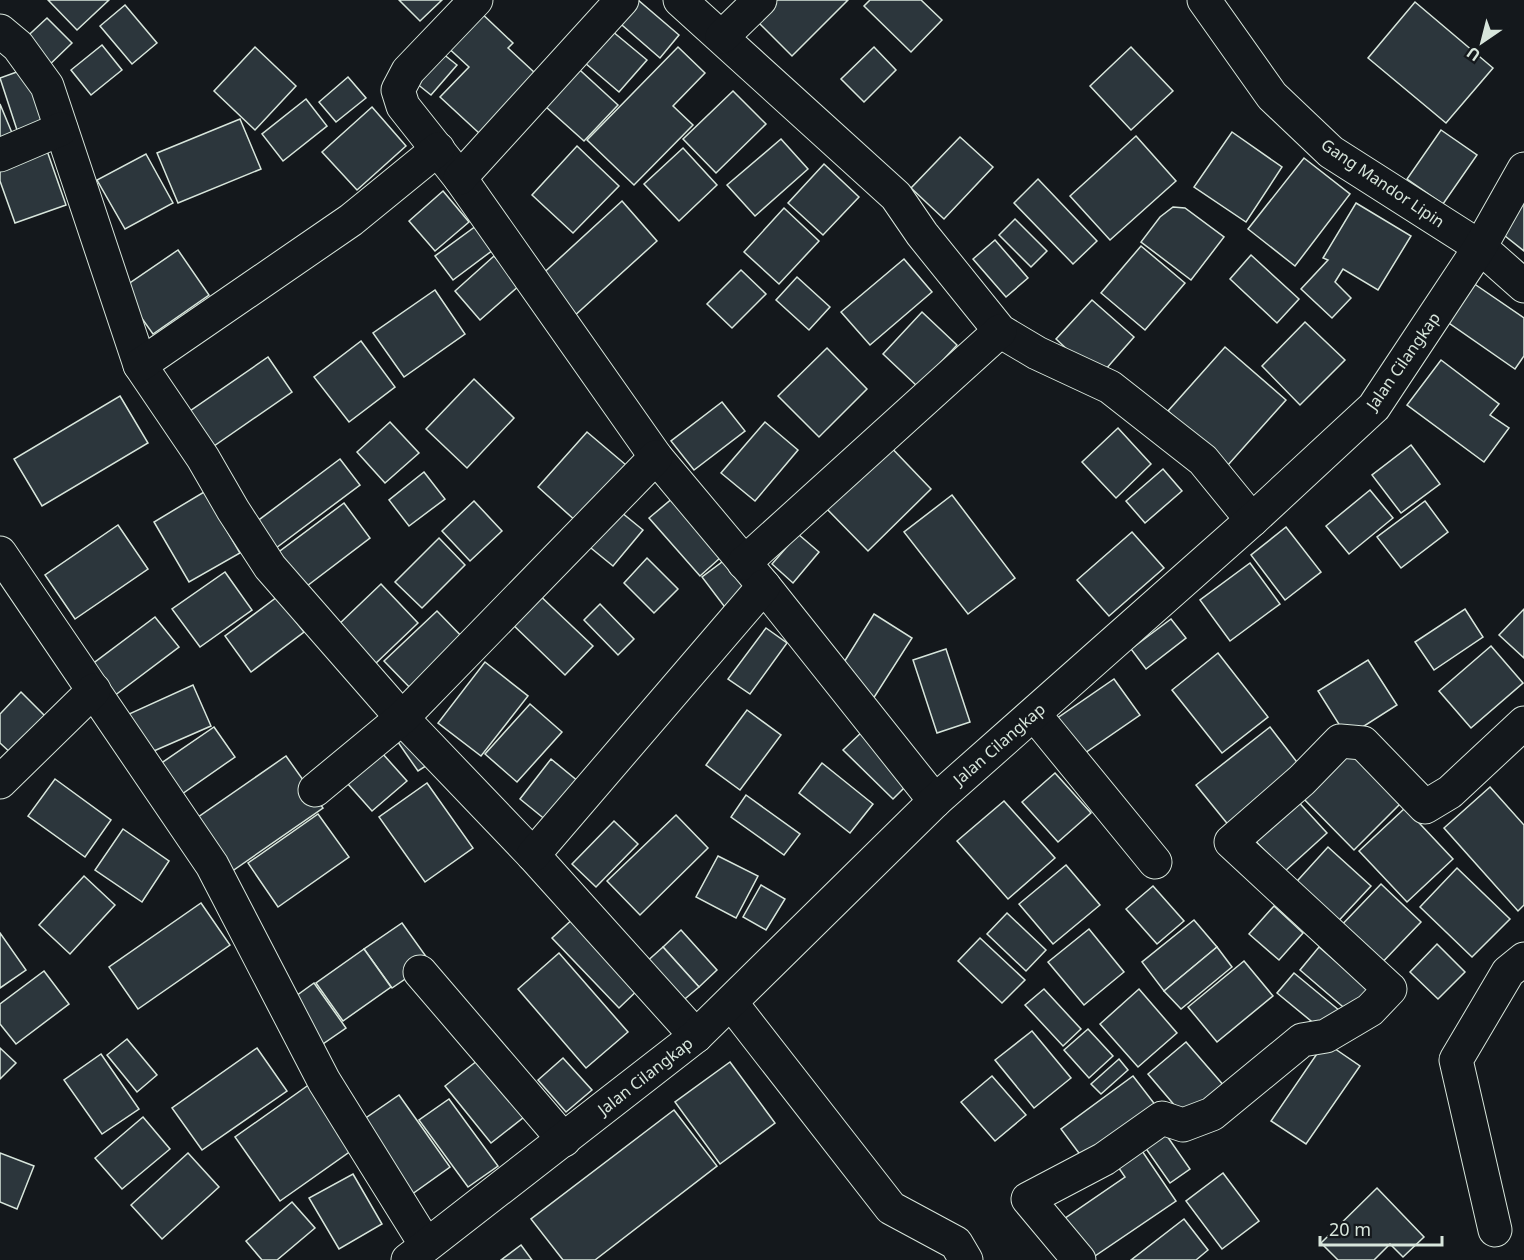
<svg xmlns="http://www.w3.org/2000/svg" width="1524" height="1260" viewBox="0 0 1524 1260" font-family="'Noto Sans',sans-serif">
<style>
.building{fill:#2c363c;stroke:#d8e6dc;stroke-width:1.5}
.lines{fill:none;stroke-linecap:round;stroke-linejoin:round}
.street-casing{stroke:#d8e6dc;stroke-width:35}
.secondary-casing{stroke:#d8e6dc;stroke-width:35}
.street{stroke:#14181c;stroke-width:33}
.secondary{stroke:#14181c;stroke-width:33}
.labels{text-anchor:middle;stroke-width:4.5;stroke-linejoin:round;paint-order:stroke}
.street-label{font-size:16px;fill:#d8e6dc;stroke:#14181c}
</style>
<rect width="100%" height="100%" fill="#14181c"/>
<g class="building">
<path d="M48 0H109L77 30Z"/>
<path d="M399 0H442L420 21Z"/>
<path d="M638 0 679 35 660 58 615 19Z"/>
<path d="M768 0H848L792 56 752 16Z"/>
<path d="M870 0H921L942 20 911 52 864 6Z"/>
<path d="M1415 2 1493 68 1446 123 1368 58Z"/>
<path d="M125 5 157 43 132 64 100 26Z"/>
<path d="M477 9 513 43 508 48 535 73 479 133 440 97 469 67 444 44Z"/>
<path d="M47 18 72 43 43 71 18 45Z"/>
<path d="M606 26 647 60 619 92 578 57Z"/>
<path d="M102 45 122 70 91 95 71 70Z"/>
<path d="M255 47 296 86 255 130 214 91Z"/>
<path d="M678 47 705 73 673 106 693 125 634 185 587 140Z"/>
<path d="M874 47 896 70 864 102 841 79Z"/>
<path d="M1131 47 1173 91 1131 130 1090 86Z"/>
<path d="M442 53 457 65 431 95 416 83Z"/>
<path d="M570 61 618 105 584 141 536 98Z"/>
<path d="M25 69 45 120 17 130 0 78Z"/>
<path d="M348 77 366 98 336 122 319 102Z"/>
<path d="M733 91 766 124 716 173 683 139Z"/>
<path d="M306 99 327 126 283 161 262 134Z"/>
<path d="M0 104 15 140 0 147Z"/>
<path d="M372 107 406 146 357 190 322 152Z"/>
<path d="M240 119 261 169 178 203 157 153Z"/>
<path d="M1441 130 1477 155 1443 204 1407 179Z"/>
<path d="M1232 132 1282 167 1246 222 1194 187Z"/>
<path d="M1136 136 1176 181 1110 240 1070 196Z"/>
<path d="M960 137 993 167 944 219 911 188Z"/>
<path d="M781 139 808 169 755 216 727 185Z"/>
<path d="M45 145 66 205 15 223 0 181V161Z"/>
<path d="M577 146 619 186 573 233 532 195Z"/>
<path d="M683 148 717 185 679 221 644 184Z"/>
<path d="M146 154 173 203 125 229 97 180Z"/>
<path d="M1304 158 1350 194 1295 266 1248 229Z"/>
<path d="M824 164 859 197 823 235 788 203Z"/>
<path d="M1038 179 1097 241 1073 264 1014 203Z"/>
<path d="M443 191 469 222 435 251 409 221Z"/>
<path d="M622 201 657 241 572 318 537 279Z"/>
<path d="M1524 202V251L1500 232Z"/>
<path d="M1356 203 1411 236 1378 290 1343 269 1335 282 1351 298 1332 318 1301 289 1328 260 1323 258Z"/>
<path d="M1173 207 1185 208 1224 237 1191 280 1141 242 1160 217Z"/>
<path d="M784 208 819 241 779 284 744 252Z"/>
<path d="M1015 219 1047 251 1031 267 999 235Z"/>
<path d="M476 226 493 250 453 280 435 256Z"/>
<path d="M995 240 1028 278 1006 297 973 259Z"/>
<path d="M1141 246 1185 283 1145 330 1101 293Z"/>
<path d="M178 250 209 295 153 334 121 289Z"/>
<path d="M1251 255 1299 299 1277 323 1230 279Z"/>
<path d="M494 256 520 285 480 320 455 291Z"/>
<path d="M904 259 932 292 870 345 841 312Z"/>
<path d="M741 270 766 294 732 328 707 304Z"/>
<path d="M797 277 830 307 809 330 776 300Z"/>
<path d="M1473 283 1524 318V356L1515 369 1446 321Z"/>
<path d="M435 290 465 334 404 377 373 333Z"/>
<path d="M1092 300 1134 337 1098 378 1056 339Z"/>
<path d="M922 312 957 345 918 387 883 354Z"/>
<path d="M1305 322 1345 360 1300 405 1262 366Z"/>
<path d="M361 341 395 387 349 422 314 377Z"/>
<path d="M1225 347 1286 400 1228 465 1168 411Z"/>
<path d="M827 348 867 389 819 437 778 396Z"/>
<path d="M268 357 292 392 214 446 190 411Z"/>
<path d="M1441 360 1499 404 1490 415 1509 428 1484 462 1407 405Z"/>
<path d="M474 379 514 418 467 468 426 429Z"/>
<path d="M120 396 148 443 42 506 14 459Z"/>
<path d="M722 402 745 431 694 470 671 441Z"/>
<path d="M390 422 419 453 385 483 357 452Z"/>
<path d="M765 422 798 450 755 501 721 473Z"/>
<path d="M1118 428 1151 464 1116 498 1082 462Z"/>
<path d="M587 432 626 465 577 522 538 487Z"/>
<path d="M884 440 931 489 868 551 821 503Z"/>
<path d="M1411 445 1440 484 1401 513 1372 475Z"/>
<path d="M340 459 360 485 272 551 252 525Z"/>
<path d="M1163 469 1182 491 1145 523 1126 501Z"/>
<path d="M424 472 445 499 409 526 389 500Z"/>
<path d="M1370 490 1393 518 1349 554 1326 526Z"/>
<path d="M204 492 240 553 189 582 154 522Z"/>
<path d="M680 492 730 549 700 576 649 518Z"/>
<path d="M952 495 1015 578 968 614 904 532Z"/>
<path d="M474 501 502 531 470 561 442 531Z"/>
<path d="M1425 501 1448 532 1401 568 1377 537Z"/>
<path d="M344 503 370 538 303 589 276 554Z"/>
<path d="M616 508 643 530 613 566 586 544Z"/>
<path d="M118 525 148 569 75 619 45 575Z"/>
<path d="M1286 527 1321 572 1285 600 1251 555Z"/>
<path d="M1132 532 1164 568 1109 616 1077 580Z"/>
<path d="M798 534 819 552 793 583 772 564Z"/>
<path d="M439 538 465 565 422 608 395 582Z"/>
<path d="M730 556 755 589 727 610 702 577Z"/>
<path d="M647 558 678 589 654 613 624 583Z"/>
<path d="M1250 563 1280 604 1230 641 1200 600Z"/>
<path d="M225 572 252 610 200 647 172 609Z"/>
<path d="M381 584 418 623 374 665 337 626Z"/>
<path d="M534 590 593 646 565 675 507 619Z"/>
<path d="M277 597 304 632 251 672 225 636Z"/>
<path d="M600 604 634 639 618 655 584 620Z"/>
<path d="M1465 609 1483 637 1434 670 1415 642Z"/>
<path d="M1524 609V658L1499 635Z"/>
<path d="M437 611 469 644 416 694 384 661Z"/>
<path d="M874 614 912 638 873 699 836 675Z"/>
<path d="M155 617 179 647 114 696 91 665Z"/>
<path d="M1171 619 1186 638 1146 669 1131 649Z"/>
<path d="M766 628 787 643 750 694 728 679Z"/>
<path d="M1491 646 1523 683 1471 728 1439 691Z"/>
<path d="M946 649 970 722 937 733 913 660Z"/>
<path d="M1218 653 1268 717 1222 753 1172 690Z"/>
<path d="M1368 660 1397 705 1347 737 1318 691Z"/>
<path d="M485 662 528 696 481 756 438 723Z"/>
<path d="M1114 679 1140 715 1082 755 1056 719Z"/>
<path d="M193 685 211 726 147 754 129 714Z"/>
<path d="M21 692 48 719 13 755 0 743V714Z"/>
<path d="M530 704 562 732 517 782 485 754Z"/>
<path d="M747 710 781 735 740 790 706 765Z"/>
<path d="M214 727 235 757 182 794 160 764Z"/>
<path d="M1270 727 1303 770 1230 827 1196 785Z"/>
<path d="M404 728 429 764 418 771 393 735Z"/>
<path d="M865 729 914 778 893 799 843 750Z"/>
<path d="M374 744 407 781 372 811 340 775Z"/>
<path d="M1344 745 1401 803 1354 850 1297 792Z"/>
<path d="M286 756 323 808 228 874 191 822Z"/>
<path d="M551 759 584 786 552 825 520 799Z"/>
<path d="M822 763 873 804 850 833 799 793Z"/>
<path d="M1055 773 1091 813 1058 842 1022 802Z"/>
<path d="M55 779 111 820 85 857 28 816Z"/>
<path d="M427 783 473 848 425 882 379 817Z"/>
<path d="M1490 787 1524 825V905L1518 911 1444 828Z"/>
<path d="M746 795 800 834 784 855 731 817Z"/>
<path d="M1293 796 1327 833 1284 872 1250 835Z"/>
<path d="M1004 801 1055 858 1008 899 957 841Z"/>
<path d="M1405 808 1453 859 1407 902 1359 851Z"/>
<path d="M318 814 349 857 278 907 248 863Z"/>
<path d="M676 815 708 848 640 915 607 881Z"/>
<path d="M614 821 638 844 596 887 572 864Z"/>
<path d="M123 829 169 861 142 902 95 870Z"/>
<path d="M1328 847 1371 886 1331 929 1289 890Z"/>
<path d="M718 856 758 876 736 918 696 897Z"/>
<path d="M1066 865 1100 905 1053 944 1019 904Z"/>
<path d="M1457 868 1510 919 1472 957 1420 907Z"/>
<path d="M84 876 115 905 70 954 39 925Z"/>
<path d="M1381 884 1421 922 1374 971 1334 933Z"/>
<path d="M761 885 785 899 766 930 743 917Z"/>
<path d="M1153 886 1184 921 1157 944 1126 909Z"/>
<path d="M201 903 230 945 138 1009 109 967Z"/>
<path d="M1274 906 1303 933 1279 960 1249 934Z"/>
<path d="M1007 913 1046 950 1026 971 987 934Z"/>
<path d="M576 916 643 985 619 1008 552 938Z"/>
<path d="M1194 920 1217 947 1164 991 1142 962Z"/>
<path d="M402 923 430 962 392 988 364 949Z"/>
<path d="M1089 929 1124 972 1084 1005 1048 962Z"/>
<path d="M681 930 717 970 699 987 663 947Z"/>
<path d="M0 933 26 970 0 988Z"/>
<path d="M980 938 1025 980 1002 1003 958 961Z"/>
<path d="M1437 944 1465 972 1438 999 1410 972Z"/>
<path d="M663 947 699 987 680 1003 644 964Z"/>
<path d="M1217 947 1232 967 1181 1009 1164 991Z"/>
<path d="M1319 947 1368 989 1349 1012 1300 970Z"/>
<path d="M364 949 391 987 343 1021 316 983Z"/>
<path d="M559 953 628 1032 586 1068 518 989Z"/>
<path d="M1244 961 1273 996 1217 1042 1188 1007Z"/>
<path d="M44 971 69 1004 16 1044 0 1024V1004Z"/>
<path d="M1294 973 1340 1011 1322 1030 1277 993Z"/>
<path d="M314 983 346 1028 317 1048 285 1004Z"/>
<path d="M1044 989 1081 1029 1063 1046 1025 1005Z"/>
<path d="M1139 989 1177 1033 1138 1067 1100 1024Z"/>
<path d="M1088 1029 1113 1056 1089 1078 1064 1050Z"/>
<path d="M1032 1031 1071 1078 1034 1108 995 1060Z"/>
<path d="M127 1039 157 1075 137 1092 107 1055Z"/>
<path d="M1186 1042 1225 1087 1187 1120 1148 1074Z"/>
<path d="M1325 1042 1360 1066 1306 1144 1271 1121Z"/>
<path d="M0 1048 16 1063 0 1079Z"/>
<path d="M257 1048 287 1091 202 1150 172 1108Z"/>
<path d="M101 1054 139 1109 102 1134 64 1080Z"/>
<path d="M482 1057 528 1114 491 1143 445 1086Z"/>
<path d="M563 1058 592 1090 566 1112 538 1080Z"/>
<path d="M1119 1059 1128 1070 1101 1094 1091 1084Z"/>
<path d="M730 1062 775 1123 720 1164 675 1102Z"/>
<path d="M992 1076 1026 1115 995 1141 961 1102Z"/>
<path d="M1133 1076 1160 1111 1087 1164 1061 1129Z"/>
<path d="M310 1084 355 1148 280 1201 235 1137Z"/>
<path d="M399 1095 450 1167 408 1197 357 1124Z"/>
<path d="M449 1099 498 1166 468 1187 419 1120Z"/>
<path d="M674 1110 717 1166 595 1260H563L531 1219Z"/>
<path d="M143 1117 170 1149 122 1189 95 1158Z"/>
<path d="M1160 1126 1190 1169 1170 1183 1140 1140Z"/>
<path d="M1136 1142 1176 1201 1089 1260 1061 1221 1125 1177 1112 1158Z"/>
<path d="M0 1153 34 1166 17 1209 0 1202Z"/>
<path d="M188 1153 219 1187 162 1239 131 1205Z"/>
<path d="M1223 1173 1259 1221 1222 1249 1186 1201Z"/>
<path d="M353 1174 382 1224 339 1249 309 1198Z"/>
<path d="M1377 1188 1424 1237 1403 1257 1390 1244 1374 1260H1338L1321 1243Z"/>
<path d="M292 1202 315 1228 277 1260H262L246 1241Z"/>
<path d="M1184 1219 1208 1250 1196 1260H1131Z"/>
<path d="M521 1245 532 1260H501Z"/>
</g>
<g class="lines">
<defs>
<g id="street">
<path d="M476 0 408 71 398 90 403 106 460 178 656 457 764 586 935 801"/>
<path d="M680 0 896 196 922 234 1000 331 1037 353 1110 387 1203 460 1252 520"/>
<path d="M1204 0 1272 96 1331 152 1480 247 1524 286"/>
<path d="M0 31 18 46 47 86 140 365 203 458 233 510 270 567 402 718 533 855 696 1036"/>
<path d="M722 37 760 0"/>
<path d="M0 155 61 129"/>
<path d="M460 178 622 0"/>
<path d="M140 365 351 220 438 149"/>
<path d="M0 553 212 865 324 1081 426 1245"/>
<path d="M744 563 1000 331"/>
<path d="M1034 714 1155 862"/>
<path d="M0 782 94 690"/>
<path d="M315 790 402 718 656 457"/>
<path d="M533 855 764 586"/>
<path d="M420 972 564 1140"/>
<path d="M732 1004 891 1208 956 1243 966 1260"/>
<path d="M1495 1230 1456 1060 1508 972 1524 959"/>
<path d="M1079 1260 1028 1199 1104 1159 1162 1118 1183 1125 1212 1114 1302 1040 1326 1036 1370 1010 1390 989 1231 842 1302 780 1340 741 1363 743 1425 807 1450 792 1524 723"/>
</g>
<path id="secondary" d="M408 1260 696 1036 935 801 1252 520 1374 407 1480 247 1524 169"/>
</defs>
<use href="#street" class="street-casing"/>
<use href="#secondary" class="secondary-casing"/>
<use href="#street" class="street"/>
<use href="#secondary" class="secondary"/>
</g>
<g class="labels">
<g class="street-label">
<text transform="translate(1383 183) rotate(34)" y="6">Gang Mandor Lipin</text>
<text transform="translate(1403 361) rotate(-55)" y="6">Jalan Cilangkap</text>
<text transform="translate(999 744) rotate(-41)" y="6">Jalan Cilangkap</text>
<text transform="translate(645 1076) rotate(-38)" y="6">Jalan Cilangkap</text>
</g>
</g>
<g transform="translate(1482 42) rotate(215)" stroke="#14181c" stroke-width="4.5" paint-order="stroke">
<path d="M0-4.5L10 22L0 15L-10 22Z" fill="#d8e6dc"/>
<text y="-9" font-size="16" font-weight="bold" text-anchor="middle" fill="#d8e6dc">U</text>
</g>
<path d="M1320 1236v9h122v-9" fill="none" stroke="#d8e6dc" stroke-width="3"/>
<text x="1329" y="1236" font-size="18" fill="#d8e6dc" stroke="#14181c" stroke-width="4.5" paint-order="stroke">20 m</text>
</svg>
